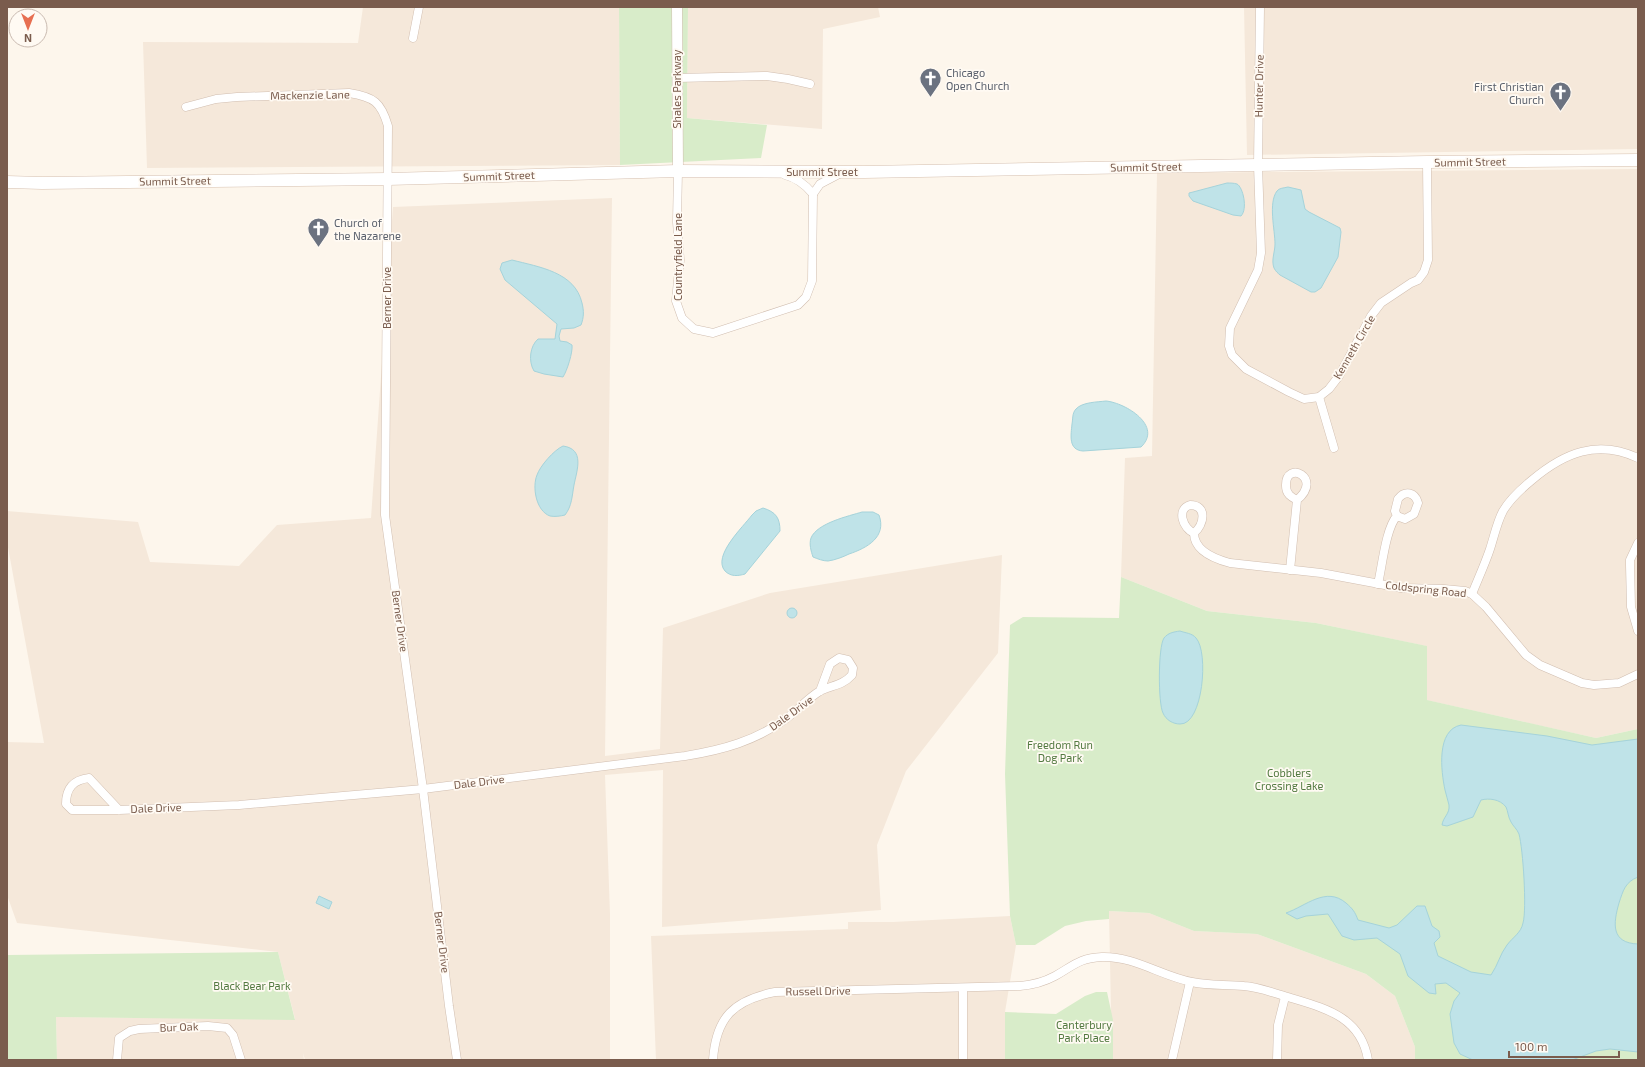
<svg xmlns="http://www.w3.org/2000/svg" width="1645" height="1067" viewBox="0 0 1645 1067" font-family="'Exo 2',sans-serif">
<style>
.residential{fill:#f5e8da}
.green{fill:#d8ecc9}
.water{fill:#bfe3e8;stroke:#a5d3da}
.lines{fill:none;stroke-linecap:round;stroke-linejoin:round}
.minor-casing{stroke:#d1beb0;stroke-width:9}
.tertiary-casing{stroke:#d1beb0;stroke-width:11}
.secondary-casing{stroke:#d6c0b0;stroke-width:13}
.minor{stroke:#fff;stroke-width:8}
.tertiary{stroke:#fff;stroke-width:10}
.secondary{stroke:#fff;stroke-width:12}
.labels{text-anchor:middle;stroke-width:3.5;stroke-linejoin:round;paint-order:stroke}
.worship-label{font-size:11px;fill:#5b616d;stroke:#fffaf3;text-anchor:start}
.street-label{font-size:11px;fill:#7a5c4d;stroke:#fffaf3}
.park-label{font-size:11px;fill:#537a41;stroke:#fffaf3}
</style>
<rect width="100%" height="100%" fill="#fdf6ec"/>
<g class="residential">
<path d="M363 7H619L620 165 147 168 143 42 358 43Z"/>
<path d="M688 7H878L880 17 823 29 822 129 687 118Z"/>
<path d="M1244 7H1638V149L1247 155Z"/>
<path d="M1638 169V729L1596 738 1426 700V646L1316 623 1207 611 1121 577 1125 458 1152 456 1157 173Z"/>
<path d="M612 198 605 756 660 749 663 628 770 593 1002 555 998 653 906 771 877 845 881 910 662 927 663 770 605 775 610 914V1060H305L303 1053 304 1060H57L56 1017 295 1019 278 952 17 923 7 895V742L44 743 7 542V511L138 522 150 562 239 566 277 525 371 518 393 207Z"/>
<path d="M1109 911 1149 913 1194 931 1257 934 1366 974 1395 996 1415 1047V1060H1112Z"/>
<path d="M1010 916 1016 945 1005 1012V1060H656L651 936 848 929V922H893Z"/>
</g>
<g class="green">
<path d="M619 7H688L687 118 767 125 761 158 620 165Z"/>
<path d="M1121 577 1207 611 1316 623 1427 646V700L1596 738 1638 729V1060H1415V1047L1395 996 1366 974 1257 934 1194 931 1149 913 1109 911V919L1086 921 1065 926 1035 945H1016L1010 916 1005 774 1010 625 1023 617 1119 618Z"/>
<path d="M278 952 295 1020 56 1017 57 1060H7V955Z"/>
<path d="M1096 992H1107L1113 1020V1060H1005V1012L1056 1014 1085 996Z"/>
</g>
<g class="water">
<path d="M1227 183C1230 183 1234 183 1237 184 1243 187 1248 209 1241 216L1233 215 1193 201 1189 196V193L1193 192Z"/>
<path d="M1288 187 1301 190 1305 209 1309 212 1340 228 1341 232 1338 257 1321 288 1315 292H1311L1280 275C1278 273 1276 272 1274 268 1271 260 1275 252 1275 244 1275 230 1268 203 1277 191 1279 188 1284 188 1288 187Z"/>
<path d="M512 260C539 267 575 272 582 303 584 311 584 317 581 325L574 328 561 329 559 336 560 341 567 342 572 345C573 352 567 371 563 377L544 374 534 371C528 361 530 346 538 339H555L557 324 505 280 500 269 502 263Z"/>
<path d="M1106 401C1126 403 1163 426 1141 447L1083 451C1068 450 1071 435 1072 424 1073 419 1072 413 1076 409 1082 402 1098 402 1106 401Z"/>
<path d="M563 446C585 449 577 470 574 485 572 496 572 506 565 515 561 516 555 517 550 516 536 511 532 487 537 475 540 466 554 450 563 446Z"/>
<path d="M763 508C776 512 780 518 780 531L745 574C738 576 731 577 725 571 712 556 743 527 752 515L756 511Z"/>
<path d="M862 512H873L879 515C887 537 867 548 849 554 843 557 835 560 828 561 823 561 818 559 813 557 811 551 809 544 811 538 817 523 849 516 862 512Z"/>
<circle cx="792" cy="613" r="5"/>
<path d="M1180 631C1185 633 1192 633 1196 638 1209 652 1203 725 1180 724 1173 724 1166 720 1163 713 1158 703 1158 647 1164 638 1168 633 1173 632 1180 631Z"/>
<path d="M1461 725 1547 736 1592 745 1638 739V877C1625 882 1623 891 1619 903 1613 924 1611 943 1638 944V1052L1610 1049 1596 1051 1572 1060H1473L1460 1054 1454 1043 1450 1014 1454 1001 1460 993 1446 983 1435 984 1436 994 1429 993 1408 976 1400 954 1377 938 1354 940 1342 936 1328 914 1306 916 1297 919 1286 913C1306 906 1326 886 1346 903 1353 909 1355 912 1358 920L1389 928 1397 925 1417 906H1425L1432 926 1439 931 1440 937 1434 943 1438 956 1471 972 1491 975C1498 965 1500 954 1507 945 1513 937 1521 933 1523 923 1527 909 1523 849 1519 834 1517 829 1513 826 1511 822 1508 817 1508 811 1506 807 1500 799 1489 798 1481 800L1473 817 1447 826 1442 825C1443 817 1450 814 1449 805 1448 800 1446 795 1445 790 1441 771 1436 730 1461 725Z"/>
<path d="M319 896 332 902 329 909 316 903Z"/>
</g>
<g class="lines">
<defs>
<g id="minor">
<path d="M1260 7 1258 165 1261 253 1258 270 1230 328 1229 346 1232 355 1246 369 1289 392 1304 399 1319 397 1329 389 1339 376 1371 316 1381 303 1411 283 1418 280 1424 272 1428 260 1427 162"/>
<path d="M413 38 419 7"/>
<path d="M677 78 767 76 788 79 810 84"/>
<path d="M186 107 216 99 237 97 349 93C374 97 381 102 388 126L385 515 423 789 449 1006 457 1060"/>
<path d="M678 171 677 222 680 260 676 301 682 318 694 329 713 333 798 305 806 297 812 281 813 194"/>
<path d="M785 175C797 178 805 184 813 194L820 184 839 174"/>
<path d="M1319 397 1334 448"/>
<path d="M1190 505C1208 505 1204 525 1194 533 1183 529 1176 509 1190 505Z"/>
<path d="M1194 533C1194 551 1215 559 1230 563L1321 573 1401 588 1444 589 1465 591 1472 594 1486 607 1526 655 1540 665 1582 683 1594 685 1619 683 1638 674"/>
<path d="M1638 543 1630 560V565L1631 607 1638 631"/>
<path d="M1290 570 1297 500C1324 478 1285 459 1286 486 1286 494 1291 497 1297 500"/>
<path d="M1378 584C1382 567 1386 527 1397 516L1395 511 1398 499C1405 490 1415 492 1418 503L1414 514 1405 519 1397 516"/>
<path d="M1472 594C1478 579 1485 564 1490 549 1494 537 1497 522 1503 511 1510 499 1521 489 1532 480 1564 453 1597 439 1638 458"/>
<path d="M119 810 89 778C73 780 66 788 66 804L72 810H119L239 805 423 789 685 756C722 750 756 741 787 718 798 710 808 698 820 691 832 685 842 686 852 675L853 668 848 660 839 658 830 664 820 691"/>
<path d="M963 988V1060"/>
<path d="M117 1060 119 1038 130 1031 139 1029 208 1026 227 1028 233 1035 241 1060"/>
<path d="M713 1060C716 1017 734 1000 775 992L1020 986C1032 985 1044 982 1055 976 1073 966 1079 958 1102 957 1134 956 1161 976 1192 982 1209 986 1226 984 1244 986 1259 987 1273 993 1288 997 1324 1008 1361 1016 1368 1060"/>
<path d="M1172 1060 1190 982"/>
<path d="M1277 1060 1278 1025 1285 997"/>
</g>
<path id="tertiary" d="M677 7 678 171"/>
<path id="secondary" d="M7 182 42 183 388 179 678 171 864 172 1427 162 1638 160"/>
</defs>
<use href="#minor" class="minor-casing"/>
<use href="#tertiary" class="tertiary-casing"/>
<use href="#secondary" class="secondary-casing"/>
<use href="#minor" class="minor"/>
<use href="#tertiary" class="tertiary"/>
<use href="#secondary" class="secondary"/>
</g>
<defs>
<symbol id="church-pin" viewBox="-11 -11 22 30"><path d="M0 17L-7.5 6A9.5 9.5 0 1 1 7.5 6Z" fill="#6b7280" stroke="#fffaf3"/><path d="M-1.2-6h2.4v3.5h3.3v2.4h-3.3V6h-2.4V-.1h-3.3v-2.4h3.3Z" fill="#fff"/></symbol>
</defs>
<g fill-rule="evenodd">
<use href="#church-pin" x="918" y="66" width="25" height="34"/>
<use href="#church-pin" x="1548" y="80" width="25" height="34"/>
<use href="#church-pin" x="306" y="216" width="25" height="34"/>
</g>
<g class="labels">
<g class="worship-label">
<text x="946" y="77">Chicago<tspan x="946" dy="13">Open Church</tspan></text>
<text x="1544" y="91" text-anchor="end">First Christian<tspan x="1544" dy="13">Church</tspan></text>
<text x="334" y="227">Church of<tspan x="334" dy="13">the Nazarene</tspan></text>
</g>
<g class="street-label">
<text transform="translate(1259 86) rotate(-89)" y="4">Hunter Drive</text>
<text transform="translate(677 89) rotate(-90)" y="4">Shales Parkway</text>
<text transform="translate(310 95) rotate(-1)" y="4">Mackenzie Lane</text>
<text transform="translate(1470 162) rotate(-1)" y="4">Summit Street</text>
<text transform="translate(1146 167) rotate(-1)" y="4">Summit Street</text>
<text x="822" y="176">Summit Street</text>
<text transform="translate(499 176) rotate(-2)" y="4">Summit Street</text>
<text transform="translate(175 181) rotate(-1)" y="4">Summit Street</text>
<text transform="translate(678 257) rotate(-90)" y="4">Countryfield Lane</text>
<text transform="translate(387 298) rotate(-90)" y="4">Berner Drive</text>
<text transform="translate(1354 347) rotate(-60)" y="4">Kenneth Circle</text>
<text transform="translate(1426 589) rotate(6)" y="4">Coldspring Road</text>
<text transform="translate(400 621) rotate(82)" y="4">Berner Drive</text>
<text transform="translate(791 713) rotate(-36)" y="4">Dale Drive</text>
<text transform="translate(479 782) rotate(-7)" y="4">Dale Drive</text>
<text transform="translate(156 808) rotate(-2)" y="4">Dale Drive</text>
<text transform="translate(442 942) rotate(83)" y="4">Berner Drive</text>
<text transform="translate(818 991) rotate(-1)" y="4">Russell Drive</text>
<text transform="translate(179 1027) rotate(-2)" y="4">Bur Oak</text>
</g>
<g class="park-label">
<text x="1060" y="749">Freedom Run<tspan x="1060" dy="13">Dog Park</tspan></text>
<text x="1289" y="777">Cobblers<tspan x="1289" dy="13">Crossing Lake</tspan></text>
<text x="252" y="990">Black Bear Park</text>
<text x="1084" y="1029">Canterbury<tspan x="1084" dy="13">Park Place</tspan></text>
</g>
</g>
<rect width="1645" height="1067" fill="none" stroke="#7a5c4d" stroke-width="16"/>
<g transform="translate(28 28) rotate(180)"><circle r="19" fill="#fffaf3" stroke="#cabbb1"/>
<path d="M0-3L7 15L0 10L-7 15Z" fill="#e76f51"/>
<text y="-6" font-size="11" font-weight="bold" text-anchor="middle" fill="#7a5c4d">N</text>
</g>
<path d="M1509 1051v6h110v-6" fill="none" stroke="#7a5c4d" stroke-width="2"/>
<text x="1515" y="1051" font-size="12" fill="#7a5c4d" stroke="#fffaf3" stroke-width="3" paint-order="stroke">100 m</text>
</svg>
